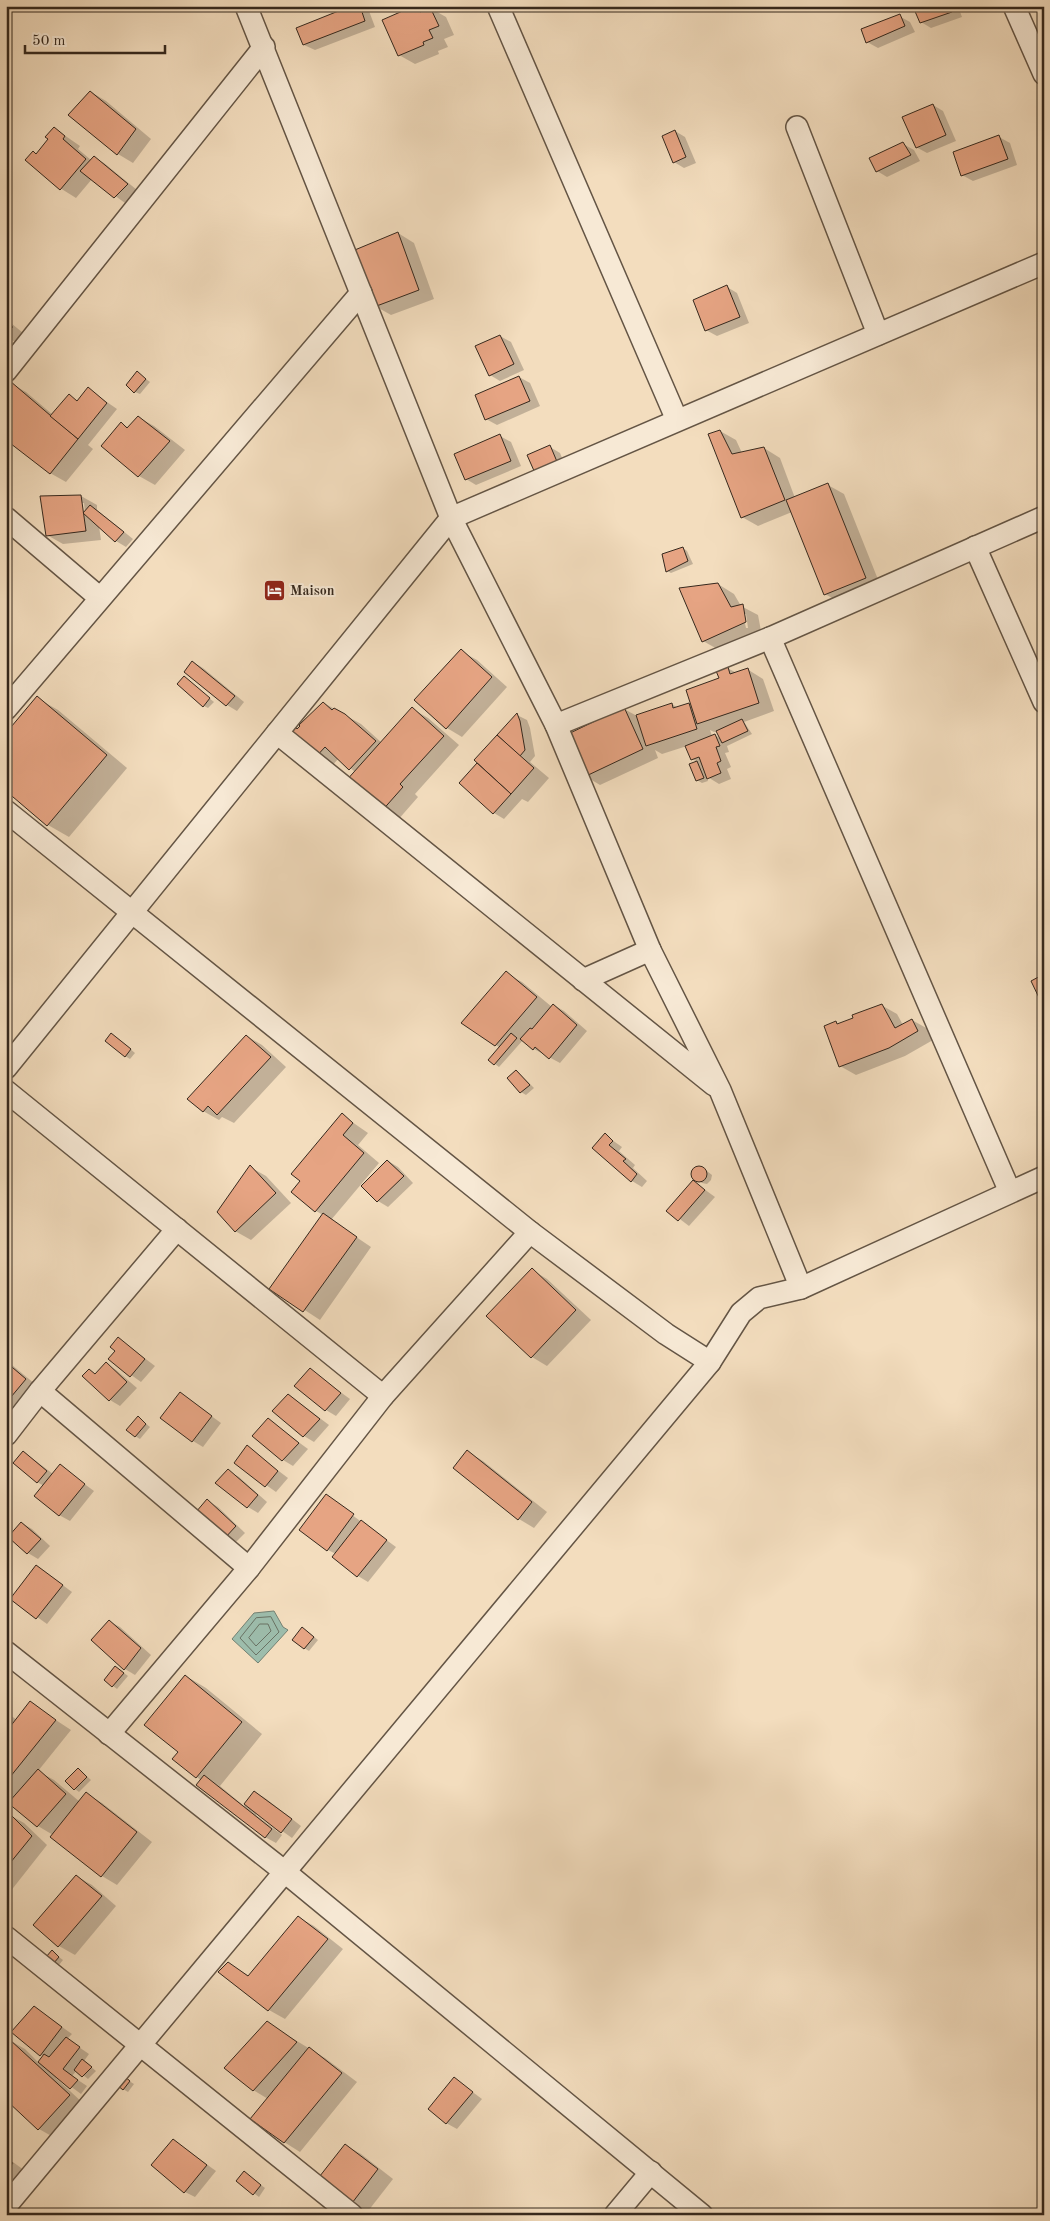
<svg xmlns="http://www.w3.org/2000/svg" width="1050" height="2221" viewBox="0 0 1050 2221" font-family="'Old Standard TT',serif">
<style>
.water{fill:#9dbdac;stroke:#738173}
.shadow{fill:#0003;fill-rule:evenodd}
.lines{fill:none;stroke-linecap:round;stroke-linejoin:round}
.shore{stroke:#697264;stroke-width:1}
.building{fill:#e6a483;stroke:#35281d}
.minor-casing{stroke:#645545;stroke-width:24}
.minor{stroke:#f7e9d5;stroke-width:21}
.labels{text-anchor:middle;stroke-width:4;stroke-linejoin:round;paint-order:stroke}
.poi-label{font-size:14px;font-weight:bold;fill:#35281d;stroke:#f7e9d5;text-anchor:start}
</style>
<rect width="100%" height="100%" fill="#f3ddbe"/>
<filter id="stains"><feTurbulence type="fractalNoise" baseFrequency=".004" numOctaves="4"/><feColorMatrix values="0 0 0 0 .2 0 0 0 0 .09 0 0 0 0 .02 0 0 0 .5 -.17"/></filter>
<radialGradient id="worn" r=".72"><stop offset=".6" stop-color="#630" stop-opacity="0"/><stop offset="1" stop-color="#630" stop-opacity=".3"/></radialGradient>
<path class="water" d="M274 1611 283 1627 288 1630 258 1663 232 1639 254 1613Z"/>
<g class="shadow">
<path d="M355 6H361L369 11 375 27 315 50 304 45Z"/>
<path d="M417 6 425 11 430 8 446 17 454 35 444 39 448 47 438 51 439 54 415 64 399 55Z"/>
<path d="M925 6H958L962 17 931 28 921 22Z"/>
<path d="M899 16 910 22 915 32 878 48 867 42Z"/>
<path d="M91 92 106 101 151 139 133 163 118 154Z"/>
<path d="M933 105 943 111 956 141 927 153 916 147Z"/>
<path d="M54 128 80 146 78 149 91 160 94 158 104 163 137 190 125 203 92 179 76 198 60 188 36 155 50 139Z"/>
<path d="M675 131 685 137 696 163 684 168 674 162Z"/>
<path d="M999 137 1010 143 1017 165 973 181 962 175Z"/>
<path d="M903 144 914 150 920 161 887 177 877 171Z"/>
<path d="M398 233 414 243 434 299 391 315 375 306Z"/>
<path d="M727 287 737 293 749 323 717 336 706 330Z"/>
<path d="M6 319 28 337 20 345 10 339 6 344Z"/>
<path d="M500 336 511 342 524 370 500 381 490 375Z"/>
<path d="M142 376 150 382 140 394 135 392Z"/>
<path d="M519 377 530 383 540 406 497 425 486 419Z"/>
<path d="M10 383 26 392 53 415 69 396 78 401 88 389 117 409 88 445 93 449 66 482 50 473 6 438Z"/>
<path d="M138 417 154 426 185 450 155 485 139 476 103 446 121 423 129 428Z"/>
<path d="M720 431 736 440 742 453 764 448 780 458 795 498 828 485 844 494 881 587 841 603 825 594 792 512 758 526 742 517Z"/>
<path d="M500 436 511 442 521 466 476 485 466 479Z"/>
<path d="M550 447 560 453 567 470 536 472Z"/>
<path d="M81 496 97 505V510L133 539 126 547 116 541 99 526 101 540 63 544 47 535ZM81 503H84L85 513 83 515Z"/>
<path d="M683 548 687 551 693 564 671 573 667 571Z"/>
<path d="M718 584 734 594 741 606 758 615 761 631 719 650 703 641ZM743 614H746L748 628H746Z"/>
<path d="M461 651 477 660 507 687 462 737 447 728Z"/>
<path d="M193 662 203 668 244 702 237 711 227 705 185 671Z"/>
<path d="M727 668 737 673 747 669 763 679 774 711 744 722 752 734 727 746 729 752 725 753 731 767 727 769 731 779 719 784 706 776 708 781 702 783 697 780 691 765 698 762 692 759 687 746 662 754 655 750 658 758 600 785 585 776 624 709 637 716 672 704 678 708 689 704 692 706 721 679ZM710 730 714 732 718 731 721 739 715 735 712 736Z"/>
<path d="M184 678 214 702 208 708 204 706Z"/>
<path d="M37 698 58 710 127 768 69 837 48 825Z"/>
<path d="M324 703 361 724 382 743 413 709 428 718 459 745 415 794 418 797 397 821 355 772 339 758 331 767 294 726 299 729Z"/>
<path d="M517 715 527 720 530 728 535 756 530 762 549 778 528 802 522 799 504 819 494 813 460 783Z"/>
<path d="M506 973 522 982 552 1007 554 1005 564 1011 587 1031 560 1063 534 1049 523 1040 499 1067 495 1064 500 1048 496 1045Z"/>
<path d="M881 1005 897 1014 903 1025 912 1020 928 1029 933 1040 905 1056 856 1075 840 1066 836 1023 839 1025 855 1019Z"/>
<path d="M247 1036 262 1045 286 1067 234 1123 222 1117 219 1120 203 1111Z"/>
<path d="M116 1037 135 1053 130 1059 125 1056Z"/>
<path d="M517 1071 534 1088 526 1095 521 1092Z"/>
<path d="M342 1115 368 1133 358 1145 379 1163 331 1220 371 1247 320 1320 271 1288 323 1215 316 1211 302 1181Z"/>
<path d="M605 1135 622 1147 619 1151 635 1165 633 1168 647 1181 642 1187 632 1181 594 1148Z"/>
<path d="M388 1161 398 1167 413 1183 388 1207 378 1201 363 1186Z"/>
<path d="M250 1167 266 1176 291 1203 251 1240 235 1231Z"/>
<path d="M697 1167 703 1168 712 1175 711 1180 707 1184 702 1183 693 1176V1171Z"/>
<path d="M693 1181 715 1197 689 1226 668 1210Z"/>
<path d="M532 1270 547 1279 591 1320 547 1366 532 1357Z"/>
<path d="M118 1338 155 1366 141 1382 109 1359 116 1350Z"/>
<path d="M6 1360 41 1389 14 1422 6 1417Z"/>
<path d="M106 1364 116 1370 137 1388 120 1406 110 1400 83 1376 89 1370 96 1374Z"/>
<path d="M310 1370 350 1399 336 1416 326 1410Z"/>
<path d="M181 1394 221 1423 203 1447 193 1441Z"/>
<path d="M289 1395 329 1425 314 1442 304 1436 274 1411Z"/>
<path d="M139 1418 150 1427 140 1439 135 1436Z"/>
<path d="M268 1420 308 1449 293 1466 283 1460 253 1435Z"/>
<path d="M247 1447 288 1478 276 1492 235 1463Z"/>
<path d="M24 1452 53 1474 60 1466 94 1491 70 1521 59 1515 44 1486 37 1482Z"/>
<path d="M468 1452 483 1461 547 1512 534 1528 519 1519Z"/>
<path d="M228 1471 239 1477 267 1502 258 1513 248 1507Z"/>
<path d="M326 1496 396 1547 368 1582 358 1576 336 1554 328 1550Z"/>
<path d="M208 1501 218 1507 245 1533 235 1543 225 1538Z"/>
<path d="M22 1523 32 1529 50 1546 38 1559 28 1553 10 1537Z"/>
<path d="M37 1566 72 1592 47 1624 12 1599Z"/>
<path d="M109 1621 120 1627 151 1655 135 1675 125 1669 93 1640Z"/>
<path d="M307 1631 318 1640 309 1651 304 1648Z"/>
<path d="M120 1670 128 1676 117 1689 105 1680Z"/>
<path d="M186 1676 206 1688 262 1734 220 1786 244 1806 255 1792 265 1798 301 1826 292 1838 257 1813 256 1815 282 1835 276 1843 265 1837 197 1777 180 1752Z"/>
<path d="M30 1703 71 1730 38 1771 54 1780 80 1802 87 1794 102 1803 152 1842 117 1885 102 1876 52 1836 53 1835 38 1826 10 1803 13 1800 6 1796V1712L17 1720Z"/>
<path d="M82 1772 91 1780 79 1792 75 1789Z"/>
<path d="M8 1814 24 1823 47 1845 6 1897V1816Z"/>
<path d="M255 1835 271 1847 267 1852 251 1839Z"/>
<path d="M76 1876 92 1885 116 1906 75 1955 59 1946Z"/>
<path d="M298 1917 314 1926 343 1949 285 2019 269 2010 220 1972 228 1963 249 1976Z"/>
<path d="M52 1952 63 1960 59 1965 54 1963Z"/>
<path d="M35 2008 72 2034 67 2039 89 2054 84 2061 96 2071 88 2079 77 2070 72 2076 87 2086 81 2094 57 2076 56 2078 85 2105 55 2138 39 2129 9 2040 25 2049 39 2063 44 2056 41 2055Z"/>
<path d="M267 2023 325 2058 357 2082 300 2152 284 2142 268 2099 253 2090Z"/>
<path d="M455 2079 482 2099 457 2129 446 2123Z"/>
<path d="M129 2081 134 2084 128 2092 123 2089Z"/>
<path d="M173 2140 216 2171 195 2197 185 2192Z"/>
<path d="M345 2145 361 2154 393 2179 365 2215 350 2206Z"/>
<path d="M6 2157 28 2173 6 2202Z"/>
<path d="M249 2176 265 2188 259 2197 238 2181Z"/>
</g>
<g class="lines">
<g class="shore">
<path d="M271 1617 279 1632 256 1655 240 1638 256 1618Z"/>
<path d="M260 1624H268L271 1631 256 1646 249 1638Z"/>
</g>
</g>
<g class="building">
<path d="M351 6H360L365 21 303 45 296 28Z"/>
<path d="M414 6H418L420 12 430 7 439 26 429 30 433 38 423 42 424 45 398 56 382 20Z"/>
<path d="M922 6H950L952 12 920 23 914 9Z"/>
<path d="M900 14 905 26 866 43 861 29Z"/>
<path d="M90 91 136 129 117 155 68 115Z"/>
<path d="M933 104 946 135 916 148 902 117Z"/>
<path d="M54 127 65 136 63 139 86 159 60 190 25 160 33 151 36 154 48 139 45 137Z"/>
<path d="M675 130 686 157 673 163 662 136Z"/>
<path d="M999 135 1008 159 961 176 953 152Z"/>
<path d="M903 142 911 155 876 172 869 158Z"/>
<path d="M94 156 128 184 114 198 80 171Z"/>
<path d="M398 232 419 290 374 307 350 252Z"/>
<path d="M727 285 740 317 705 331 693 300Z"/>
<path d="M6 322 13 327 6 334Z"/>
<path d="M500 335 514 364 489 376 475 346Z"/>
<path d="M137 371 146 379 134 393 126 385Z"/>
<path d="M519 376 530 401 485 420 475 395Z"/>
<path d="M10 381 78 439 50 474 6 440V386Z"/>
<path d="M88 387 107 403 78 439 50 416 69 394 77 401Z"/>
<path d="M138 416 170 441 138 477 101 446 121 422 127 428Z"/>
<path d="M720 430 732 454 764 447 785 500 741 518 708 434Z"/>
<path d="M500 434 511 461 465 480 454 454Z"/>
<path d="M550 445 558 464 535 473 527 455Z"/>
<path d="M828 483 866 578 824 595 786 500Z"/>
<path d="M81 495 86 531 46 536 40 496Z"/>
<path d="M90 505 124 532 115 542 83 513Z"/>
<path d="M683 547 688 561 666 572 662 554Z"/>
<path d="M718 583 731 607 743 604 746 622 702 642 679 588Z"/>
<path d="M461 649 492 677 446 729 414 700Z"/>
<path d="M192 661 235 696 226 706 184 672Z"/>
<path d="M728 667 730 674 748 668 759 703 697 724 686 690 719 678 716 671Z"/>
<path d="M184 676 210 698 203 707 177 684Z"/>
<path d="M37 696 107 755 47 826 6 791V733Z"/>
<path d="M323 702 332 710 334 708 345 714 376 741 349 770 325 747 314 759 287 732 294 725 297 729 300 726 299 725Z"/>
<path d="M672 703 673 708 689 703 697 729 646 746 636 715Z"/>
<path d="M412 707 444 736 400 784 403 787 380 813 345 782Z"/>
<path d="M624 707 643 749 584 777 564 736Z"/>
<path d="M517 713 520 721 525 750 520 756 497 735Z"/>
<path d="M742 719 748 731 722 743 716 731Z"/>
<path d="M715 734 720 746 716 747 721 761 717 763 721 773 707 779 699 757 691 760 685 746Z"/>
<path d="M497 735 534 768 511 794 474 760Z"/>
<path d="M697 761 704 778 696 781 689 764Z"/>
<path d="M477 763 511 794 493 814 459 783Z"/>
<path d="M506 971 537 997 495 1046 461 1023Z"/>
<path d="M1044 974V1003L1042 1004 1031 981Z"/>
<path d="M553 1004 577 1025 549 1059 535 1047 533 1050 520 1039 530 1028 532 1029Z"/>
<path d="M882 1004 895 1028 912 1019 918 1031 889 1048 839 1067 824 1026 836 1021 837 1024 853 1018 852 1015Z"/>
<path d="M111 1033 131 1049 125 1057 105 1041Z"/>
<path d="M511 1033 517 1038 494 1065 488 1060Z"/>
<path d="M246 1035 271 1057 217 1115 208 1106 203 1112 187 1099Z"/>
<path d="M516 1070 530 1085 520 1093 507 1078Z"/>
<path d="M342 1113 353 1123 343 1135 364 1153 315 1212 291 1192 300 1181 291 1174Z"/>
<path d="M605 1133 613 1141 609 1145 626 1159 623 1161 637 1174 631 1182 592 1148Z"/>
<path d="M387 1160 404 1176 377 1202 361 1186Z"/>
<path d="M250 1165 276 1193 235 1232 217 1212Z"/>
<circle cx="699" cy="1174" r="8"/>
<path d="M693 1180 705 1190 678 1221 666 1211Z"/>
<path d="M323 1213 357 1237 303 1312 269 1289Z"/>
<path d="M532 1268 576 1310 531 1358 486 1316Z"/>
<path d="M118 1337 145 1359 130 1377 108 1359 115 1351 110 1347Z"/>
<path d="M6 1362 26 1379 6 1403Z"/>
<path d="M106 1362 127 1382 109 1401 82 1376 89 1369 95 1374Z"/>
<path d="M310 1368 341 1393 325 1411 294 1386Z"/>
<path d="M180 1392 212 1416 192 1442 160 1418Z"/>
<path d="M288 1394 320 1419 303 1437 272 1411Z"/>
<path d="M138 1416 146 1424 135 1437 126 1430Z"/>
<path d="M268 1418 299 1443 282 1461 252 1436Z"/>
<path d="M247 1445 278 1471 265 1487 234 1463Z"/>
<path d="M467 1450 532 1502 518 1520 453 1468Z"/>
<path d="M23 1451 47 1471 37 1483 13 1463Z"/>
<path d="M60 1464 85 1484 59 1516 34 1496Z"/>
<path d="M228 1469 258 1495 247 1508 215 1483Z"/>
<path d="M326 1494 354 1514 327 1551 299 1530Z"/>
<path d="M207 1499 236 1526 224 1539 196 1512Z"/>
<path d="M361 1520 387 1540 357 1577 332 1557Z"/>
<path d="M21 1522 41 1539 27 1554 8 1537Z"/>
<path d="M36 1565 63 1585 36 1619 10 1599Z"/>
<path d="M109 1620 141 1648 124 1670 91 1640Z"/>
<path d="M302 1627 314 1637 304 1649 292 1640Z"/>
<path d="M115 1666 124 1673 112 1687 104 1680Z"/>
<path d="M185 1675 242 1722 196 1778 172 1759 178 1752 144 1725Z"/>
<path d="M30 1701 56 1720 6 1782V1732Z"/>
<path d="M78 1768 87 1777 74 1790 65 1781Z"/>
<path d="M38 1769 66 1794 37 1827 8 1803Z"/>
<path d="M204 1775 272 1829 265 1838 196 1785Z"/>
<path d="M254 1791 292 1819 281 1833 244 1804Z"/>
<path d="M86 1792 137 1832 101 1877 50 1837Z"/>
<path d="M8 1812 32 1836 6 1868V1814Z"/>
<path d="M76 1875 102 1896 58 1947 33 1925Z"/>
<path d="M298 1916 328 1939 268 2011 218 1972 228 1962 248 1976Z"/>
<path d="M52 1950 59 1957 53 1964 46 1957Z"/>
<path d="M34 2006 62 2027 40 2056 11 2032Z"/>
<path d="M267 2021 297 2042 253 2091 224 2068Z"/>
<path d="M66 2037 80 2047 63 2069 78 2080 70 2089 38 2062 44 2054 49 2057Z"/>
<path d="M9 2039 70 2095 38 2130 6 2100V2042Z"/>
<path d="M309 2047 342 2073 284 2143 250 2119Z"/>
<path d="M82 2059 92 2067 82 2077 74 2070Z"/>
<path d="M124 2076 130 2081 123 2090 117 2085Z"/>
<path d="M454 2077 473 2092 446 2124 428 2109Z"/>
<path d="M173 2139 207 2165 184 2193 151 2165Z"/>
<path d="M345 2144 378 2169 349 2207 316 2181Z"/>
<path d="M6 2158 13 2163 6 2172Z"/>
<path d="M244 2171 261 2185 253 2195 236 2181Z"/>
</g>
<g class="lines">
<defs>
<g id="minor">
<path d="M246 6 451 518 556 725 650 950 720 1090 801 1288"/>
<path d="M498 6 677 420"/>
<path d="M1014 6 1044 74"/>
<path d="M797 127 878 334"/>
<path d="M6 371 264 47"/>
<path d="M6 518 100 598"/>
<path d="M975 547 1044 702"/>
<path d="M770 638 1010 1192"/>
<path d="M6 709 361 293"/>
<path d="M556 725 770 638 1044 517"/>
<path d="M277 733 714 1085"/>
<path d="M6 811 530 1232 666 1334 710 1362"/>
<path d="M583 980 650 950"/>
<path d="M6 1068 451 518 1044 263"/>
<path d="M6 1091 383 1396"/>
<path d="M40 1391 249 1568"/>
<path d="M6 1435 40 1391 177 1229"/>
<path d="M6 1652 285 1872 702 2215"/>
<path d="M109 1734 249 1568 383 1396 530 1232"/>
<path d="M6 1937 352 2215"/>
<path d="M6 2206 710 1362 741 1313 759 1298 801 1288 1044 1177"/>
<path d="M615 2215 651 2172"/>
</g>
</defs>
<use href="#minor" class="minor-casing"/>
<use href="#minor" class="minor"/>
</g>
<defs>
<symbol id="hotel-square" viewBox="-11 -11 22 22"><rect x="-9" y="-9" width="18" height="18" rx="4" fill="#8f2418" stroke="#f7e9d5"/><path d="M-6-4.5h1.5V1H6V5H4.5V3h-9V5H-6ZM-4 0a1.8 1.8 0 1 1 3.6 0ZM.5 0V-2.5h3Q6-2.5 6 0Z" fill="#fff"/></symbol>
</defs>
<g fill-rule="evenodd">
<use href="#hotel-square" x="262" y="578" width="25" height="25"/>
</g>
<g class="labels">
<g class="poi-label">
<text x="290" y="595">Maison</text>
</g>
</g>
<rect width="1050" height="2221" fill="none" stroke="#f3ddbe" stroke-width="25"/>
<rect x="8" y="8" width="1035" height="2206" fill="none" stroke="#35281d" stroke-width="2.5"/>
<rect x="12" y="12" width="1025" height="2196" fill="none" stroke="#35281d"/>
<path d="M25 45v8h140v-8" fill="none" stroke="#35281d" stroke-width="2.5"/>
<text x="32" y="45" font-size="15" fill="#35281d" stroke="#f7e9d5" stroke-width="4" paint-order="stroke">50 m</text>
<rect width="100%" height="100%" filter="url(#stains)"/>
<rect width="100%" height="100%" fill="url(#worn)"/>
</svg>
